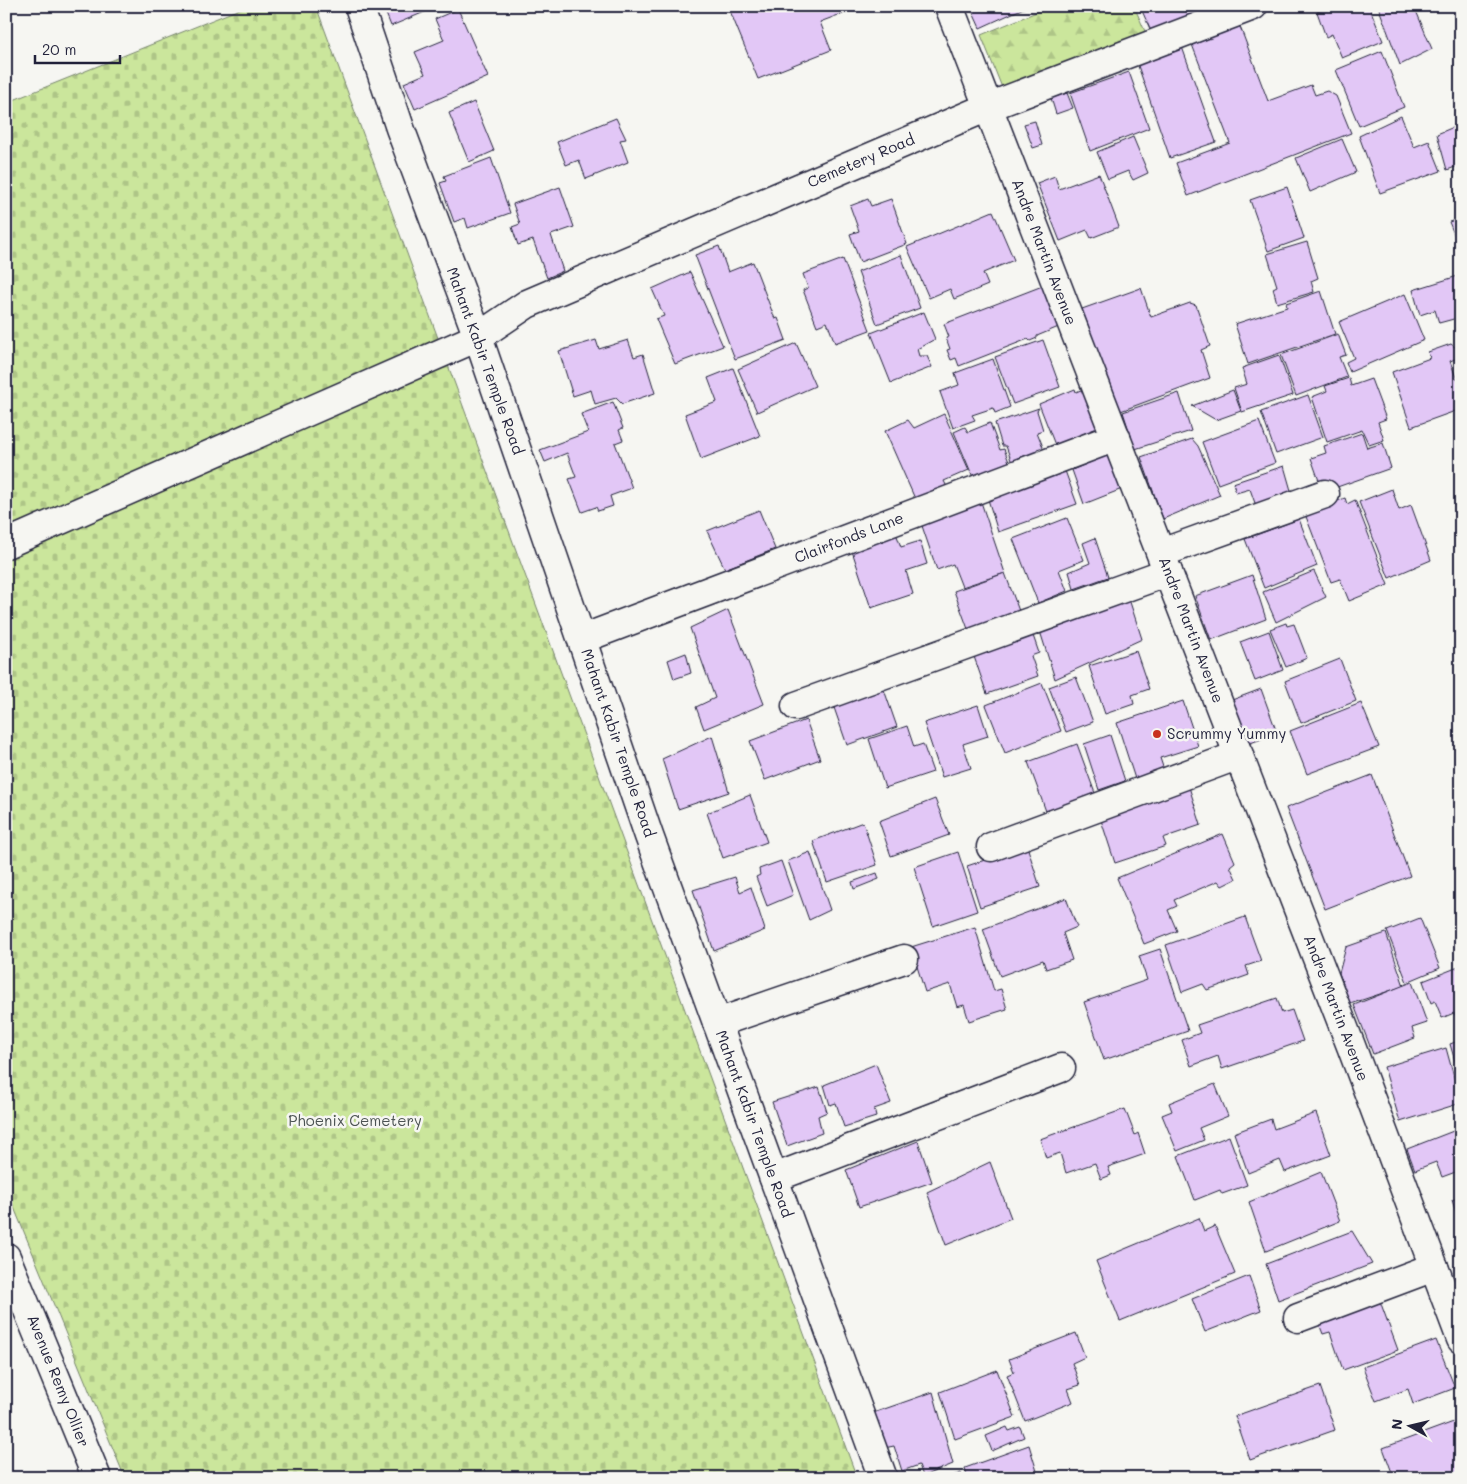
<svg xmlns="http://www.w3.org/2000/svg" width="1467" height="1484" viewBox="0 0 1467 1484" font-family="Mali,sans-serif">
<style>
.forest{fill:url(#forest-firs);stroke:#76846c}
.cemetery{fill:url(#cemetery-stones);stroke:#76846c}
.building{fill:#e2c7f6;stroke:#22223b}
.lines{fill:none;stroke-linecap:round;stroke-linejoin:round}
.minor-casing{stroke:#22223b;stroke-width:31}
.minor{stroke:#f6f6f2;stroke-width:28}
.poi-dot{fill:#c8321e;stroke:#f6f6f2;stroke-width:2}
.labels{text-anchor:middle;stroke-width:5;stroke-linejoin:round;paint-order:stroke}
.street-label{font-size:15px;fill:#22223b;stroke:#f6f6f2}
.poi-label{font-size:15px;fill:#22223b;stroke:#f6f6f2;text-anchor:start}
.park-label{font-size:15px;fill:#4c5353;stroke:#f6f6f2}
</style>
<defs>
<pattern id="forest-firs" width="22" height="20" patternUnits="userSpaceOnUse" patternTransform="scale(1.25)"><rect width="22" height="20" fill="#cbe69c"/><path d="M5 1l3.5 6h-7zM16 11l3.5 6h-7z" fill="#aec587"/></pattern>
<pattern id="cemetery-stones" width="16" height="16" patternUnits="userSpaceOnUse" patternTransform="scale(1.25)"><rect width="16" height="16" fill="#cbe69c"/><path d="M2 7V4a2 2 0 0 1 4 0v3zM10 15v-3a2 2 0 0 1 4 0v3z" fill="#aec587"/></pattern>
</defs>
<rect width="100%" height="100%" fill="#f6f6f2"/>
<filter id="ink" filterUnits="userSpaceOnUse"><feTurbulence type="fractalNoise" baseFrequency=".02" numOctaves="2"/><feDisplacementMap in="SourceGraphic" scale="10" xChannelSelector="R" yChannelSelector="G"/><feConvolveMatrix kernelMatrix="1 2 1 2 8 2 1 2 1" color-interpolation-filters="sRGB"/></filter>
<g filter="url(#ink)">
<path class="forest" d="M1051 6H1134L1147 36 1003 90 981 35Z"/>
<path class="cemetery" d="M247 6H316L857 1478H125L6 1188V103Z"/>
<g class="building">
<path d="M383 6H439L391 26Z"/>
<path d="M728 6H848L849 11 820 22 831 50 758 79Z"/>
<path d="M970 6H1028L980 28Z"/>
<path d="M1140 6H1212L1213 10 1153 36Z"/>
<path d="M1332 6H1369L1383 41 1342 58 1332 34 1326 37 1317 12Z"/>
<path d="M1378 6H1414L1432 49 1400 65Z"/>
<path d="M458 9 488 77 415 109 404 83 425 74 415 52 444 40 435 19Z"/>
<path d="M1239 24 1268 101 1311 85 1315 95 1327 91 1336 96 1351 133 1188 196 1176 163 1230 143 1191 42Z"/>
<path d="M1182 47 1216 142 1170 158 1137 63Z"/>
<path d="M1382 51 1404 107 1359 126 1336 70Z"/>
<path d="M1129 72 1149 128 1090 151 1070 93Z"/>
<path d="M1067 93 1073 108 1056 114 1051 98Z"/>
<path d="M474 102 494 151 469 162 449 113Z"/>
<path d="M1401 116 1414 147 1429 141 1441 171 1380 193 1359 136Z"/>
<path d="M616 118 626 139 620 140 628 162 586 179 579 160 566 165 557 142Z"/>
<path d="M1035 121 1042 145 1033 148 1024 124Z"/>
<path d="M1461 124V165L1447 170 1437 134Z"/>
<path d="M1133 137 1148 173 1133 180 1128 171 1108 179 1097 152Z"/>
<path d="M1342 139 1356 172 1310 192 1296 158Z"/>
<path d="M491 158 510 213 468 228 465 218 454 222 440 183 446 181 444 176Z"/>
<path d="M1099 174 1119 227 1091 238 1087 230 1060 241 1037 183 1055 176 1059 189Z"/>
<path d="M560 187 574 227 551 235 563 271 547 278 533 240 518 245 512 227 520 224 513 204Z"/>
<path d="M1287 187 1304 238 1268 251 1250 200Z"/>
<path d="M868 199 871 206 891 199 907 244 860 262 850 234 859 231 850 206Z"/>
<path d="M993 211 1014 260 983 273 988 285 954 299 950 289 929 298 907 247Z"/>
<path d="M1461 218V251L1449 222Z"/>
<path d="M1307 242 1318 278 1311 281 1314 292 1277 303 1273 288 1277 286 1267 254Z"/>
<path d="M719 246 728 272 753 262 775 319 778 318 786 340 735 359 695 255Z"/>
<path d="M901 255 920 308 877 324 858 272Z"/>
<path d="M843 259 870 330 835 343 827 322 817 326 803 290 808 288 803 274Z"/>
<path d="M690 272 723 346 675 364 656 319 664 316 652 289Z"/>
<path d="M1461 275V317L1439 323 1435 310 1420 315 1413 290Z"/>
<path d="M1045 285 1061 326 1037 336V338L1030 341 1028 339 959 366 956 358 951 360 947 350 950 349 946 338 949 337 944 324Z"/>
<path d="M1141 288 1151 317 1190 303 1196 305 1210 346 1201 350 1210 378 1118 412 1082 309Z"/>
<path d="M1321 291 1335 334 1248 364 1235 324 1287 307 1286 303Z"/>
<path d="M1405 294 1424 340 1350 372 1346 362 1354 358 1339 322Z"/>
<path d="M924 312 935 339 917 349 919 356H927L932 367 891 383 871 333Z"/>
<path d="M1338 334 1346 355 1339 357 1347 377 1296 396 1281 355Z"/>
<path d="M596 340 599 349 628 340 634 357 643 354 655 393 622 404 616 398 595 404 591 390 573 396 559 351Z"/>
<path d="M1043 340 1060 387 1013 404 995 357Z"/>
<path d="M796 343 815 386 757 412 738 369Z"/>
<path d="M1451 344 1459 350 1458 358 1450 361 1457 380 1461 379V409L1411 427 1392 372 1430 358 1428 352Z"/>
<path d="M1279 355 1293 395 1242 412 1234 388 1247 384 1242 368Z"/>
<path d="M993 359 1010 407 995 413 993 408 972 415 975 420 953 428 940 392 959 385 955 373Z"/>
<path d="M733 368 760 436 701 459 685 414 717 402 708 378Z"/>
<path d="M1349 378 1351 386 1371 379 1386 419 1378 422 1384 440 1369 445 1362 430 1327 442 1312 397 1327 391 1325 386Z"/>
<path d="M1088 387 1103 426 1055 445 1039 404 1075 389 1076 392Z"/>
<path d="M1233 390 1241 411 1216 420 1192 406Z"/>
<path d="M1179 393 1191 431 1135 449 1123 412Z"/>
<path d="M1308 395 1323 437 1276 454 1261 412Z"/>
<path d="M613 402 623 428 619 430 623 440 615 443 632 488 610 496 613 506 598 511 596 507 582 512 569 479 576 477 567 453 545 462 540 450 588 432 581 414Z"/>
<path d="M1039 408 1037 411 1043 430 1037 432 1043 447 1037 449 1036 453 1012 463 1006 446H1002L995 423Z"/>
<path d="M944 414 969 470 944 481 947 487 916 501 885 431 908 420 914 428Z"/>
<path d="M1259 421 1275 463 1218 484 1202 442Z"/>
<path d="M990 423 1000 450 1004 449 1011 467 975 482 954 432 965 427 968 432Z"/>
<path d="M1362 433 1367 448 1383 443 1391 468 1323 492 1311 458 1326 453 1324 446Z"/>
<path d="M1192 439 1198 446 1220 495 1163 519 1141 457Z"/>
<path d="M1110 454 1122 489 1084 504 1072 470Z"/>
<path d="M1284 466 1292 494 1256 506 1250 489 1236 493 1233 483Z"/>
<path d="M1064 468 1077 504 998 532 987 496Z"/>
<path d="M1392 489 1399 510 1411 505 1431 560 1389 578 1359 502Z"/>
<path d="M1345 498 1347 504 1355 500 1388 585 1349 601 1340 579 1331 582 1305 514Z"/>
<path d="M980 499 1005 573 962 587 953 564 937 570 920 520Z"/>
<path d="M759 510 775 549 725 569 707 531Z"/>
<path d="M1067 518 1084 560 1059 570 1067 591 1038 603 1013 539Z"/>
<path d="M1299 519 1317 566 1264 588 1245 539Z"/>
<path d="M896 533 901 547 920 541 927 564 906 571 913 594 871 608 851 548Z"/>
<path d="M1095 538 1108 577 1074 589 1069 572 1090 563 1083 543Z"/>
<path d="M1314 571 1326 597 1276 622 1263 592Z"/>
<path d="M1005 573 1019 611 968 629 954 591Z"/>
<path d="M1252 575 1266 619 1211 640 1195 596Z"/>
<path d="M1128 596 1142 639 1055 679 1039 628Z"/>
<path d="M728 610 764 704 704 729 696 707 715 698 690 628Z"/>
<path d="M1286 623 1287 626 1294 624 1307 658 1286 667 1270 629Z"/>
<path d="M1029 624 1039 653 1031 656 1038 676 987 694 970 645Z"/>
<path d="M1269 631 1283 670 1255 681 1240 642Z"/>
<path d="M1136 651 1149 689 1132 695 1134 704 1105 714 1089 666Z"/>
<path d="M686 653 691 673 674 679 668 660Z"/>
<path d="M1340 659 1356 701 1301 723 1285 681Z"/>
<path d="M1076 677 1093 722 1066 732 1049 687Z"/>
<path d="M881 681 897 727 847 745 831 699Z"/>
<path d="M1042 683 1061 731 1005 753 986 705Z"/>
<path d="M1261 689 1277 733 1248 744 1232 700Z"/>
<path d="M1183 701 1198 746 1160 758 1165 773 1136 782 1117 723Z"/>
<path d="M1361 703 1379 747 1307 774 1290 731Z"/>
<path d="M978 705 988 736 963 744 971 768 942 777 924 723Z"/>
<path d="M806 720 820 759 765 780 750 741Z"/>
<path d="M907 726 914 747 923 744 933 772 885 788 869 739Z"/>
<path d="M1110 735 1125 781 1099 790 1084 744Z"/>
<path d="M712 736 729 792 678 809 662 759Z"/>
<path d="M1077 744 1096 796 1047 814 1028 762Z"/>
<path d="M1372 775 1410 876 1325 909 1286 808Z"/>
<path d="M1189 787 1201 825 1163 838 1166 846 1115 863 1100 817Z"/>
<path d="M750 795 767 842 723 858 707 813Z"/>
<path d="M935 799 949 835 891 856 879 821Z"/>
<path d="M863 822 877 865 827 882 813 841Z"/>
<path d="M1223 834 1235 862 1230 866 1236 879 1222 886 1218 881 1174 900 1177 906 1168 910 1177 931 1144 944 1117 878Z"/>
<path d="M1027 846 1040 887 980 907 967 866Z"/>
<path d="M810 852 830 910 809 920 788 861Z"/>
<path d="M958 852 977 911 933 926 914 867Z"/>
<path d="M781 861 793 895 767 906 756 877 760 875 759 869Z"/>
<path d="M877 873 879 879 854 889 852 882Z"/>
<path d="M735 877 740 892 751 887 765 930 714 951 693 890Z"/>
<path d="M1066 898 1077 927 1063 933 1072 960 1046 969 1043 960 1000 976 983 929Z"/>
<path d="M1245 917 1261 961 1246 966 1249 975 1207 990 1203 984 1182 992 1166 945Z"/>
<path d="M1420 918 1440 968 1407 982 1387 931Z"/>
<path d="M975 927 994 991 1001 989 1007 1009 969 1021 964 1005 957 1007 950 984 925 992 911 947Z"/>
<path d="M1386 933 1404 986 1350 1004 1339 973 1346 947Z"/>
<path d="M1160 949 1188 1031 1104 1060 1084 1002 1147 980 1139 956Z"/>
<path d="M1461 966V1020L1458 1021 1454 1013 1442 1018 1435 1001 1431 1003 1423 981Z"/>
<path d="M1412 982 1427 1023 1412 1028 1415 1038 1373 1054 1354 1005Z"/>
<path d="M1277 998 1282 1013 1292 1010 1303 1041 1222 1069 1218 1056 1191 1066 1182 1040 1200 1033 1197 1025Z"/>
<path d="M1461 1040V1082L1450 1044Z"/>
<path d="M1446 1048 1461 1103 1400 1122 1384 1067Z"/>
<path d="M876 1064 891 1103 874 1109 876 1117 844 1127 836 1103 830 1105 824 1085Z"/>
<path d="M1215 1084 1228 1116 1199 1128 1204 1140 1177 1151 1162 1115 1172 1111 1169 1103Z"/>
<path d="M819 1087 827 1112 818 1116 822 1133 787 1146 772 1102Z"/>
<path d="M1125 1109 1135 1135 1138 1133 1145 1154 1108 1167 1111 1175 1101 1179 1095 1163 1066 1173 1060 1153 1046 1158 1040 1139Z"/>
<path d="M1316 1113 1331 1155 1285 1172 1280 1160 1248 1173 1234 1133 1271 1119 1274 1129Z"/>
<path d="M1461 1128V1170L1442 1177 1436 1162 1415 1170 1407 1149Z"/>
<path d="M1229 1136 1247 1185 1222 1194 1220 1190 1195 1200 1178 1156Z"/>
<path d="M918 1141 932 1182 859 1207 846 1170Z"/>
<path d="M990 1162 1011 1218 946 1245 927 1192Z"/>
<path d="M1321 1172 1340 1221 1266 1251 1249 1202Z"/>
<path d="M1461 1197V1222H1459L1452 1200Z"/>
<path d="M1199 1218 1204 1231 1215 1226 1235 1274 1120 1321 1096 1261Z"/>
<path d="M1352 1231 1372 1264 1278 1300 1266 1264Z"/>
<path d="M1249 1276 1261 1310 1205 1332 1192 1299Z"/>
<path d="M1377 1293 1398 1350 1343 1370 1330 1332 1323 1334 1316 1316Z"/>
<path d="M1076 1333 1085 1357 1072 1363 1080 1385 1068 1389 1073 1402 1025 1421 1007 1375 1014 1372 1009 1359Z"/>
<path d="M1436 1340 1455 1388 1413 1404 1408 1389 1376 1401 1363 1367Z"/>
<path d="M997 1370 1015 1417 955 1439 940 1392Z"/>
<path d="M1320 1386 1335 1430 1250 1460 1235 1416Z"/>
<path d="M933 1392 953 1464 923 1476 919 1465 902 1471 894 1446 884 1448 873 1413Z"/>
<path d="M1459 1420 1461 1474 1450 1478H1394L1383 1448Z"/>
<path d="M1007 1427 1009 1431 1020 1427 1024 1437 992 1451 986 1436Z"/>
<path d="M1029 1445 1039 1478H968L965 1468Z"/>
<path d="M961 1473 963 1478H946Z"/>
</g>
<g class="lines">
<defs>
<g id="minor">
<path d="M359 6 400 128 478 337 649 836 883 1478"/>
<path d="M949 6 1351 1046 1461 1339"/>
<path d="M6 544 478 337 527 304 988 107 1253 6"/>
<path d="M1161 553 1325 494"/>
<path d="M582 639 1116 437"/>
<path d="M796 706 1168 572"/>
<path d="M991 847 1239 755"/>
<path d="M717 1023 904 959"/>
<path d="M774 1178 1061 1068"/>
<path d="M6 1257 97 1478"/>
<path d="M1298 1318 1434 1267"/>
</g>
</defs>
<use href="#minor" class="minor-casing"/>
<use href="#minor" class="minor"/>
</g>
</g>
<circle class="poi-dot" cx="1157" cy="734" r="5"/>
<g class="labels">
<g class="street-label">
<text transform="translate(861 161) rotate(-23)" y="5">Cemetery Road</text>
<text transform="translate(1044 252) rotate(69)" y="5">Andre Martin Avenue</text>
<text transform="translate(485 361) rotate(70)" y="5">Mahant Kabir Temple Road</text>
<text transform="translate(849 538) rotate(-21)" y="5">Clairfonds Lane</text>
<text transform="translate(1191 630) rotate(69)" y="5">Andre Martin Avenue</text>
<text transform="translate(618 743) rotate(71)" y="5">Mahant Kabir Temple Road</text>
<text transform="translate(1336 1008) rotate(69)" y="5">Andre Martin Avenue</text>
<text transform="translate(754 1124) rotate(70)" y="5">Mahant Kabir Temple Road</text>
<text transform="translate(58 1381) rotate(68)" y="5">Avenue Remy Ollier</text>
</g>
<g class="poi-label">
<text x="1167" y="739">Scrummy Yummy</text>
</g>
<g class="park-label">
<text x="355" y="1126">Phoenix Cemetery</text>
</g>
</g>
<rect width="1467" height="1484" fill="none" stroke="#f6f6f2" stroke-width="25"/>
<rect x="12" y="12" width="1442" height="1459" fill="none" stroke="#22223b" stroke-width="2" filter="url(#ink)"/>
<g transform="translate(1410 1426) rotate(278)" stroke="#f6f6f2" stroke-width="4" paint-order="stroke">
<path d="M0-4L9 19L0 12L-9 19Z" fill="#22223b"/>
<text y="-8" font-size="14" font-weight="bold" text-anchor="middle" fill="#22223b">N</text>
</g>
<path d="M35 55v8h85v-8" fill="none" stroke="#22223b" stroke-width="2.5"/>
<text x="42" y="55" font-size="15" fill="#22223b" stroke="#f6f6f2" stroke-width="4" paint-order="stroke">20 m</text>
</svg>
